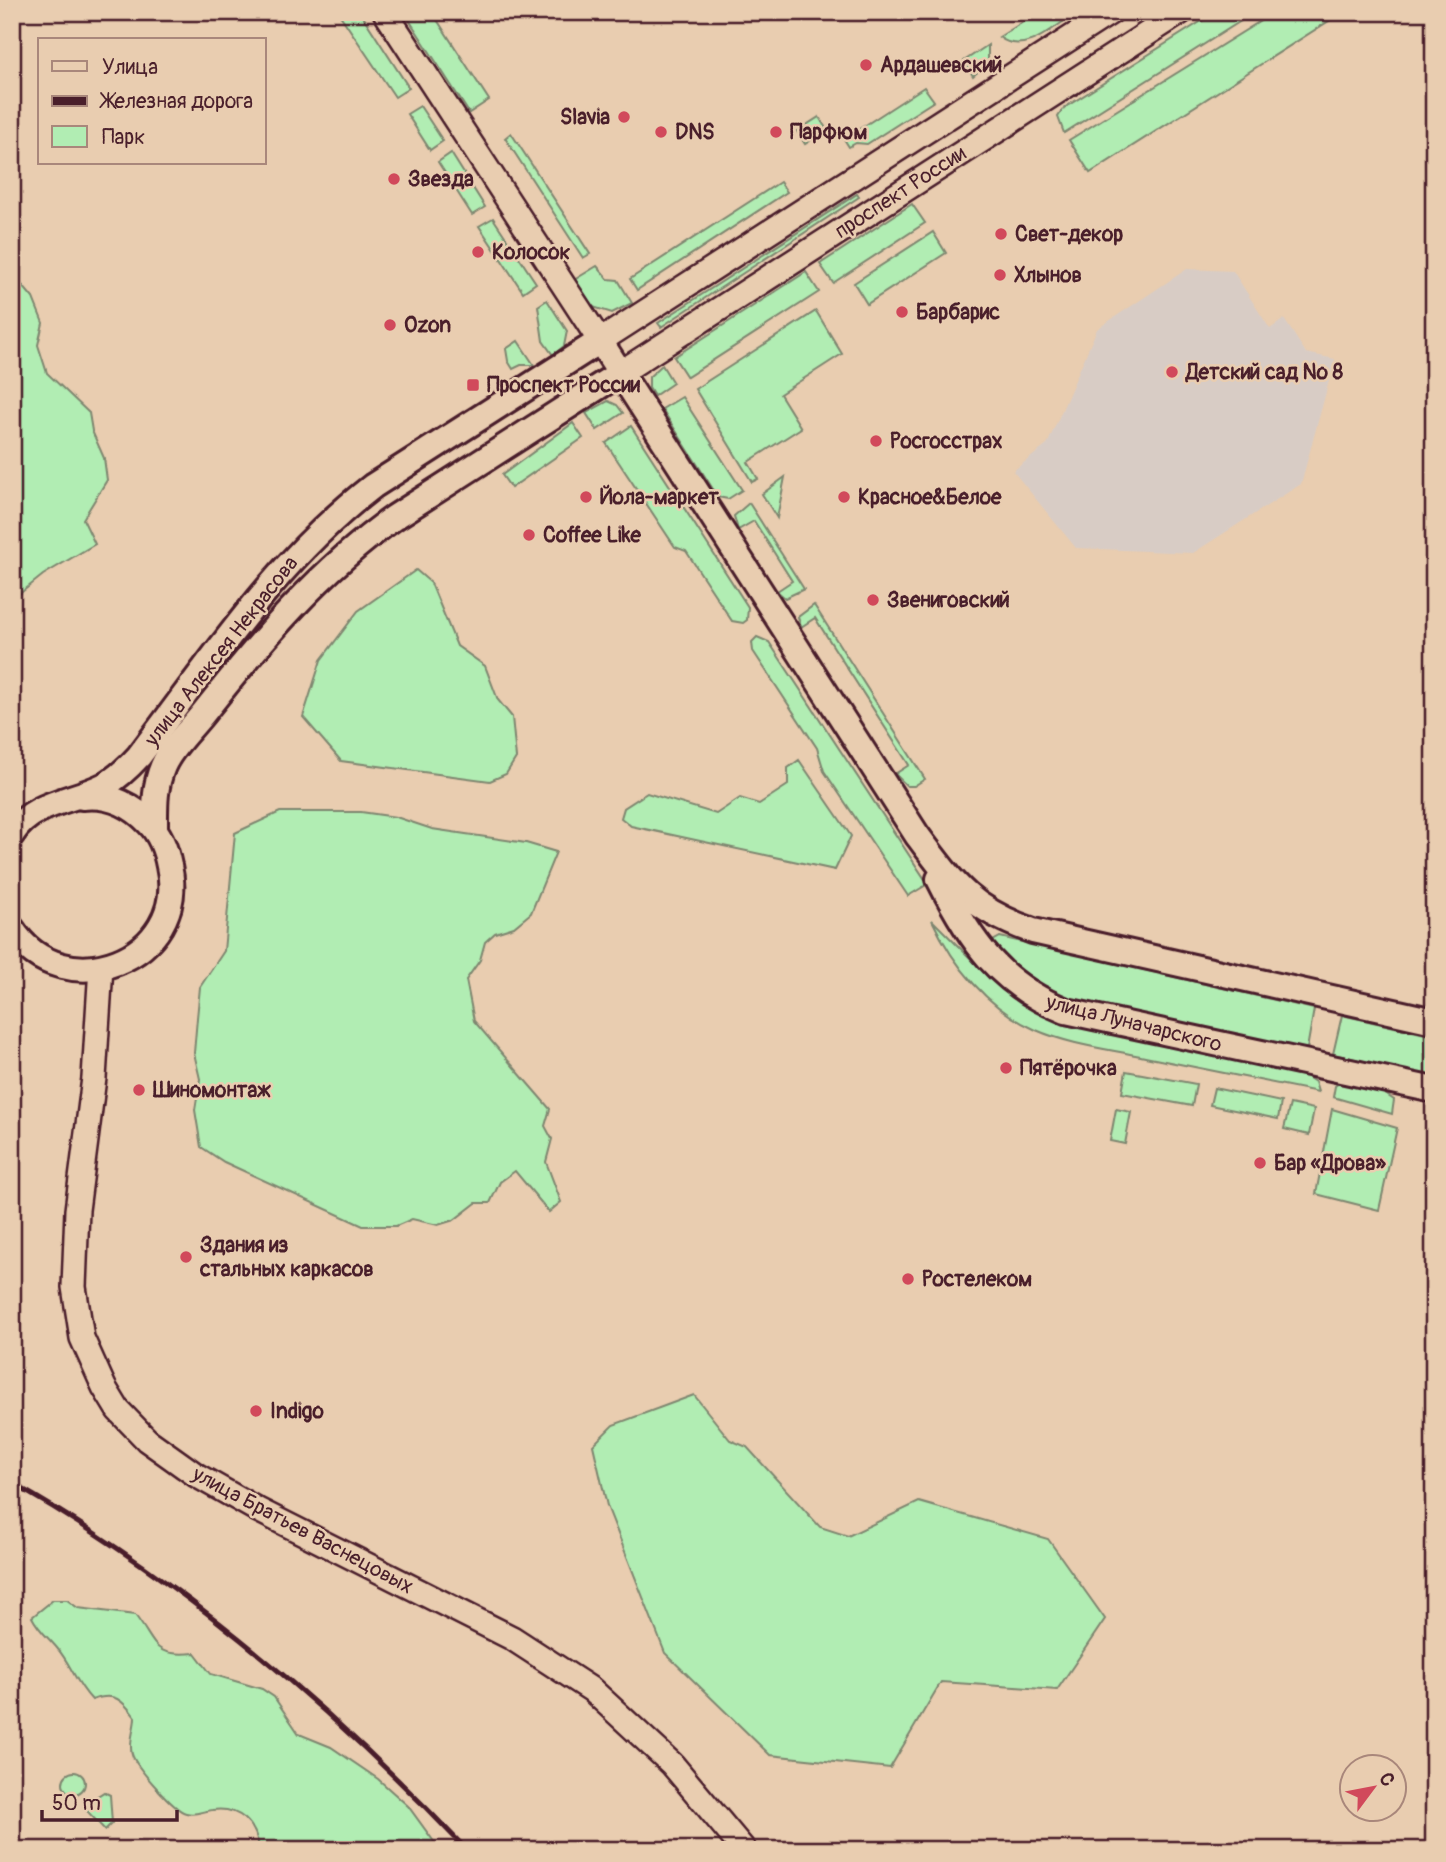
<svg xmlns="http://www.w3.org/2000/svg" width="1446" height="1862" viewBox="0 0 1446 1862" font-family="Pangolin,sans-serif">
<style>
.built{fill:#d8ccc5}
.green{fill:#b1edb3;stroke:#7e866f;stroke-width:2}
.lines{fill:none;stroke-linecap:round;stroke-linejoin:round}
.secondary-casing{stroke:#4a1f2b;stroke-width:28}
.primary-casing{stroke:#4a1f2b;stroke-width:30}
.secondary{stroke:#e9cdb0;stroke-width:23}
.primary{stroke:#e9cdb0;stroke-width:24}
.rail{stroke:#4a1f2b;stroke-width:5}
.poi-dot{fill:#d1495b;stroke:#e9cdb0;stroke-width:2.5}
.labels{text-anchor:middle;stroke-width:5;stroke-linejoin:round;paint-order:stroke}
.poi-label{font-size:21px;font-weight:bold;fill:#4a1f2b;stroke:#e9cdb0;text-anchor:start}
.street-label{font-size:21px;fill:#4a1f2b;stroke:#e9cdb0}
</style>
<rect width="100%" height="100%" fill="#e9cdb0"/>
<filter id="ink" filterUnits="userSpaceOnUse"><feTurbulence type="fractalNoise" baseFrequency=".0143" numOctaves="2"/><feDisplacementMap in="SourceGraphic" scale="14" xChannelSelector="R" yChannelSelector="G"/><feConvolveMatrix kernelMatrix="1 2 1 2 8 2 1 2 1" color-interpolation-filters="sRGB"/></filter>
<g filter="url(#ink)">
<path class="built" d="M1187 269 1233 271 1270 329 1284 319 1306 353 1335 359 1301 484 1193 553 1076 548 1013 471 1047 445 1097 329Z"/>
<g class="green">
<path d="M338 12H360L409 88 395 97Z"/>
<path d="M404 12H432L489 100 469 113Z"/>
<path d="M1039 12H1077C1055 26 1024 57 999 37Z"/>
<path d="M1216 12H1255L1064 133 1058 117 1064 108Z"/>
<path d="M1275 12H1343L1090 173 1069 140Z"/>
<path d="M988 45V63L973 76 964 61Z"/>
<path d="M924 87 934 101 867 144 856 143 849 147 844 139Z"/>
<path d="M420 106 443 141 430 150 407 114Z"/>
<path d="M819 117 827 130 805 144 797 131Z"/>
<path d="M511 133 590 254 583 258 505 138Z"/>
<path d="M451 153 485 207 472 215 438 162Z"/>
<path d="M780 182 787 192 637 290 630 279Z"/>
<path d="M857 194 859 197 661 327 658 323Z"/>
<path d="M912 204 925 223 833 283 820 264Z"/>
<path d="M493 218 536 283 523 292 479 226Z"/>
<path d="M933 232 946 253 867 304 854 283Z"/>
<path d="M597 266 608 279 618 280 632 303 612 313 593 307 574 280Z"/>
<path d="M806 272 819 292 687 377 674 357Z"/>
<path d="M12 273 33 298 43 323 38 345 47 373 89 413 92 431 104 458 107 480 83 519 95 544 43 575 12 600Z"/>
<path d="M547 300 567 331 564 346 553 355 543 341 538 306Z"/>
<path d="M816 311 842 354 780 394 801 428 748 462 758 479 752 482 695 389Z"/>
<path d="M518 341 534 365H521L513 369 508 361 506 349Z"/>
<path d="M662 365 673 383 654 396 649 388V377Z"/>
<path d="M682 397 742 490 728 499 718 497 662 409Z"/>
<path d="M608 401 617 405 623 413 597 430 586 413Z"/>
<path d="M573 423 583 438 511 488 502 475Z"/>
<path d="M631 426 748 607 747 620 743 623 732 621 686 551 675 547 606 443Z"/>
<path d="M785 477 777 518 762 494Z"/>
<path d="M749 503 804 589 785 598 777 591 792 581 754 521 738 530 734 516Z"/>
<path d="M416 570 431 583 457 646 485 666 498 700 512 717 516 758 506 774 490 781 341 761 303 717 321 660 358 611Z"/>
<path d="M814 605 925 779 914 786H907L895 774 909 765 815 618 801 627 798 617Z"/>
<path d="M757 637 769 642 928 884 908 896 824 771 817 748 753 651 752 642Z"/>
<path d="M799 760 851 836 835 870 631 826 621 818 624 808 647 793 716 814 740 798 759 804 788 785V768Z"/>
<path d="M280 812H361L396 817 432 829 526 843 556 852 531 913 514 927 495 933 485 942 480 960 466 980 474 1021 550 1109 545 1126 552 1139 546 1162 561 1202 549 1212 515 1171 500 1182 490 1203H476L454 1220 438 1225 412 1219 396 1226H363L224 1162 201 1147 195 1110 200 1079 194 1053 197 1018 200 987 224 951 235 833Z"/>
<path d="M932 920 995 983 1045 1015 1090 1030 1300 1072 1315 1082 1318 1092C1260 1080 1203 1069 1145 1057 1109 1049 1070 1045 1036 1030 988 1009 953 965 932 920Z"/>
<path d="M1000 937 1314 1009 1307 1049 1083 1004 1043 990 998 953 993 941Z"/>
<path d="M1342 1015 1434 1036V1077L1333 1054Z"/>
<path d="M1126 1071 1196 1084 1192 1106 1122 1093Z"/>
<path d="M1341 1081 1376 1088 1394 1100 1392 1114 1333 1097 1335 1086Z"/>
<path d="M1214 1088 1281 1102 1278 1119 1210 1105Z"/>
<path d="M1290 1104 1314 1109 1309 1135 1284 1129Z"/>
<path d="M1116 1109 1131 1112 1125 1144 1110 1141Z"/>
<path d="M1332 1109 1397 1128 1379 1210 1316 1194Z"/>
<path d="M694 1395 730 1440 747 1447 820 1527 848 1536 919 1502 1048 1539 1105 1619 1057 1690 941 1682 890 1768 770 1755 665 1653 607 1506 593 1445 613 1425Z"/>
<path d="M53 1600H67L78 1608 135 1615C158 1645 152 1657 195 1653L211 1674 262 1689 274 1697 299 1734 331 1747 378 1779 408 1806 440 1850H259C257 1824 239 1806 212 1810 202 1811 196 1816 186 1813 175 1811 135 1766 132 1754 128 1742 135 1729 135 1717 122 1699 114 1692 92 1700 75 1682 71 1664 57 1648 48 1637 39 1631 32 1617Z"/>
<circle cx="74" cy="1783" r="11"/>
<path d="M104 1792 110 1795 112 1823 105 1830 87 1811 88 1802Z"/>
</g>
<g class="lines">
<defs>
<g id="secondary">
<path d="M385 12 600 341 1111 12"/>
<path d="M620 373 1181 12"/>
<path d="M101 967 94 1078 77 1210 74 1287 82 1338 104 1387 118 1410 147 1440 196 1475 258 1510 512 1638 592 1690 672 1764 744 1850"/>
</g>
<g id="primary">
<path d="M155 829C155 808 154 787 163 766 171 747 192 728 205 711 262 639 320 570 395 517L620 373"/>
<path d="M12 834C32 802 74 801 105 785 119 777 129 767 139 756 212 660 277 560 373 486L600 341 917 835C955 886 971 909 1033 931L1434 1021"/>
<path d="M939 879C970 941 1000 985 1066 1011L1434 1090"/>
<path d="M12 929C63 1008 190 959 169 866 166 850 160 834 149 823 131 804 109 794 82 797"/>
</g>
</defs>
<use href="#secondary" class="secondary-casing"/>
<use href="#primary" class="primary-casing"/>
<use href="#secondary" class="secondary"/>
<use href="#primary" class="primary"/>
<path class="rail" d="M12 1483C182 1579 332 1708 467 1850"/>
</g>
</g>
<g class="poi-dot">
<circle cx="866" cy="65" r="7"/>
<circle cx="624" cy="117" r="7"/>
<circle cx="661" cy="132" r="7"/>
<circle cx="776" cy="132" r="7"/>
<circle cx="394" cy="179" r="7"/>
<circle cx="1001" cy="234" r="7"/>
<circle cx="478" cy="252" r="7"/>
<circle cx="1000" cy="275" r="7"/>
<circle cx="902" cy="312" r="7"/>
<circle cx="390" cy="325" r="7"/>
<circle cx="1172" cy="372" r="7"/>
<rect x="466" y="378" width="14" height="14" rx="3.5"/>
<circle cx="876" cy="441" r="7"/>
<circle cx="586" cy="497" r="7"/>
<circle cx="844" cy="497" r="7"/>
<circle cx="529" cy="535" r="7"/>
<circle cx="873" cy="600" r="7"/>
<circle cx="1006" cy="1068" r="7"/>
<circle cx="139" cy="1090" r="7"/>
<circle cx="1260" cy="1163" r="7"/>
<circle cx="186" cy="1257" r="7"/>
<circle cx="908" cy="1279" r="7"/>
<circle cx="256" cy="1411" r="7"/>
</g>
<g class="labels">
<g class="poi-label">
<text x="880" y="72">Ардашевский</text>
<text x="610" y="124" text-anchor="end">Slavia</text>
<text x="675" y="139">DNS</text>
<text x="790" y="139">Парфюм</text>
<text x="408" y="186">Звезда</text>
<text x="1015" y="241">Свет-декор</text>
<text x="492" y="259">Колосок</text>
<text x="1014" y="282">Хлынов</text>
<text x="916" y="319">Барбарис</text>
<text x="404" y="332">Ozon</text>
<text x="1186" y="379">Детский сад № 8</text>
<text x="487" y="392">Проспект России</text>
<text x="890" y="448">Росгосстрах</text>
<text x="600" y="504">Йола-маркет</text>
<text x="858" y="504">Красное&amp;Белое</text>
<text x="543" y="542">Coffee Like</text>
<text x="887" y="607">Звениговский</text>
<text x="1020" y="1075">Пятёрочка</text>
<text x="153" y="1097">Шиномонтаж</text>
<text x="1274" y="1170">Бар «Дрова»</text>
<text x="200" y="1252">Здания из<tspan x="200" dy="24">стальных каркасов</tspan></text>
<text x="922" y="1286">Ростелеком</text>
<text x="270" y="1418">Indigo</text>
</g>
<g class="street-label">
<text transform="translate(900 192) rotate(-33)" y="7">проспект России</text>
<text transform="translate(221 651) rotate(-52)" y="7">улица Алексея Некрасова</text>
<text transform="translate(1134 1023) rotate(14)" y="7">улица Луначарского</text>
<text transform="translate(303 1530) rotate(28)" y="7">улица Братьев Васнецовых</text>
</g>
</g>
<rect width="1446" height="1862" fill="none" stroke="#e9cdb0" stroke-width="42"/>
<rect x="21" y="21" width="1404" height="1820" fill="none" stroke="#4a1f2b" stroke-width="2.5" filter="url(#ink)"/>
<rect x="38" y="38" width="228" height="126" fill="#e9cdb0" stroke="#a9877b" stroke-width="2"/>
<rect x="52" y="61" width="35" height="10" fill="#e9cdb0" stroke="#a9877b" stroke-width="2"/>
<text x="102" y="74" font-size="21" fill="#4a1f2b">Улица</text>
<rect x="52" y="96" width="35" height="10" fill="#4a1f2b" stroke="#a9877b" stroke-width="2"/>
<text x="102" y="108" font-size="21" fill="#4a1f2b">Железная дорога</text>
<rect x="52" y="126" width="35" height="21" fill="#b1edb3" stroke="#a9877b" stroke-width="2"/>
<text x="102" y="144" font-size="21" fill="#4a1f2b">Парк</text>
<g transform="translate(1373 1788) rotate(58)"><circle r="33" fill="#e9cdb0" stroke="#a9877b" stroke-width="2"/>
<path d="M0-5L12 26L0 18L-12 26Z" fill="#d1495b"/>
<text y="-10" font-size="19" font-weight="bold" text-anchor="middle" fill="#4a1f2b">С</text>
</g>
<path d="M42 1810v10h135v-10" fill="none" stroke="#4a1f2b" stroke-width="3.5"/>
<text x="52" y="1810" font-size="21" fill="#4a1f2b" stroke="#e9cdb0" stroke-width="5" paint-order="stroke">50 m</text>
</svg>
